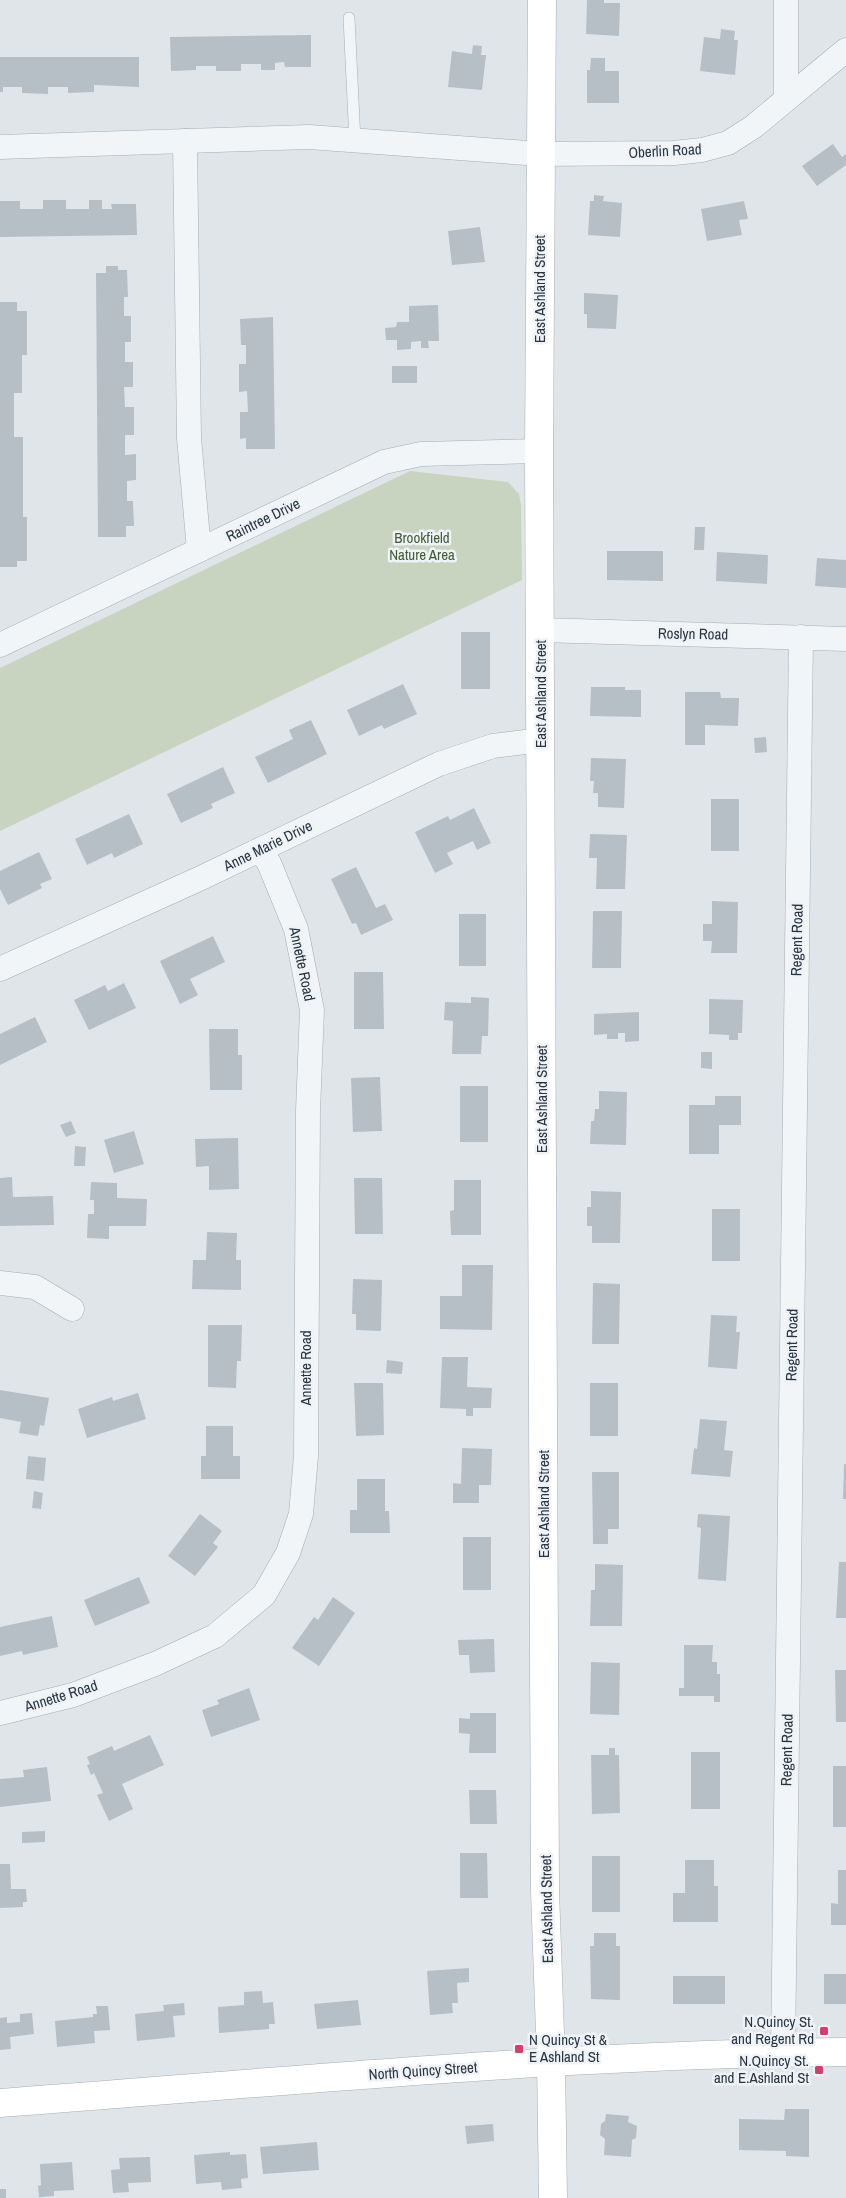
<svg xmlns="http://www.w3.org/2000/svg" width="846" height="2198" viewBox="0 0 846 2198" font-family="'Archivo Narrow',sans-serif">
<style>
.green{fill:#c8d3c0}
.building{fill:#b7bfc6}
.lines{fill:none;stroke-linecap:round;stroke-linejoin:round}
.lane-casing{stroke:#a5adb3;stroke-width:12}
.street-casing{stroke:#a5adb3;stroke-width:25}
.secondary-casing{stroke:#a5adb3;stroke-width:29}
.lane{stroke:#f2f5f7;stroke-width:11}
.street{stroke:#f2f5f7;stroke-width:24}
.secondary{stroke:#fff;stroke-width:28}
.poi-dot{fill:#d2406b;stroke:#eff3f7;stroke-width:2}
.labels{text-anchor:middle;stroke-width:5;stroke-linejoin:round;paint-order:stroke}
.street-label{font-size:15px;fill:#283541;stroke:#eff3f7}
.park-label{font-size:15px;fill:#425d35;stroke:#eff3f7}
.poi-label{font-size:15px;fill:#283541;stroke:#eff3f7;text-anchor:end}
</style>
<rect width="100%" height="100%" fill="#e0e5e9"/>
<path class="green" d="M410 471 508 482 519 494 521 505 522 580 0 831V668Z"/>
<g class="building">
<path d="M587 0H604V3H620L619 36 586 34Z"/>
<path d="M721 29 735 31 734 40H738L735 75 700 71 704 37 720 39Z"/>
<path d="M311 35V67H285L284 62 275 63V70H261V64H241V71H216V66H196V70L171 71 170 37Z"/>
<path d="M473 45 482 46 481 55H486L482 90 448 87 452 51 472 54Z"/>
<path d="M0 57H139V87L94 85V92L68 93V87H48V94L22 93V87H3V92H0Z"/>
<path d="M591 58H605V71H619V103H587V70H590Z"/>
<path d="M833 144 842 157 846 154V165L817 186 802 166Z"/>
<path d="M594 195 604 196 603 201 622 203 620 237 588 235 590 201H594Z"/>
<path d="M43 200H66V209H89V200H102V209H112L111 204H136L137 235 0 237V201H20V209H43Z"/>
<path d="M744 201 748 219 739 220 742 235 707 241 701 209Z"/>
<path d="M480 227 485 262 452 265 448 231Z"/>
<path d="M106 266H118V270H127L128 297H124V316H131V342H125V362H133V387H124L125 407H134V435H125V455L136 454V480L127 481V501H133L134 526H126V537H98L96 273H106Z"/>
<path d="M584 293 618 295 616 329 587 328V314H584Z"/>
<path d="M0 302H17V311H27V355H22V393H14V437H23V517H27V561H17V567H0Z"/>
<path d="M438 305 439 341H428L429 348H421V341L411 342V349L397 350V340H386L385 328 396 327 397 322H409V306Z"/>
<path d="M273 317 275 449H246V438L240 439V412H248L247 391 239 392V364H246V345H241L240 319Z"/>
<rect x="392" y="366" width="25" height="17"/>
<path d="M695 527H705L704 550H694Z"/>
<path d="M607 551H663V581L607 580Z"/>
<path d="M717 552 768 555 767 584 716 581Z"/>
<path d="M817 558 846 560V588L815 586Z"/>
<rect x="461" y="632" width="29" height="57"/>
<path d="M403 684 417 714 384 729 382 725 359 736 347 710Z"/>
<path d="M591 687H625V690H641V717L590 716Z"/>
<path d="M685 692H720L721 698H739L738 726 705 725V745H685Z"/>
<path d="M311 720 327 754 268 783 255 757 293 739 289 730Z"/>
<path d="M766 737 767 752 755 753 754 738Z"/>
<path d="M591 758 626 759 624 808 598 807V793H593L594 781H590Z"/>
<path d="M223 767 235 793 211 804 213 808 181 823 167 794Z"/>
<rect x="711" y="799" width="28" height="52"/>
<path d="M474 808 491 843 477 850 473 841 447 853 453 864 435 873 415 832 448 816 450 820Z"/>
<path d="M129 814 143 844 114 858 112 853 87 865 75 839Z"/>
<path d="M590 834 627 835 625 889H596L597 858H589Z"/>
<path d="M39 852 52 879 40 884 42 888 8 905 0 889V871Z"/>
<path d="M356 867 376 908 385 904 393 920 361 935 356 923 352 924 331 879Z"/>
<path d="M712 901 738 902 737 953H711L712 941H703V924H712Z"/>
<path d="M593 911H622L621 968H592Z"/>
<rect x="459" y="914" width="27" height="52"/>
<path d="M213 936 225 962 190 979 198 995 180 1004 160 961Z"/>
<path d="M354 972H383L384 1029H354Z"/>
<path d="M124 983 136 1008 89 1030 74 1000 105 985 108 991Z"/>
<path d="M471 997 489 998 488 1036H482L481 1054H452L453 1021 444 1020 445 1002 471 1003Z"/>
<path d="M709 999 743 1000 742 1033H738V1040H729V1035L709 1034Z"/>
<path d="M639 1012V1041L625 1042V1033H618V1039H607V1034L594 1035V1014Z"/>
<path d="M35 1017 47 1042 0 1065V1034Z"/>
<path d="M209 1029H238V1055H242V1090H210Z"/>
<path d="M701 1052H712V1069L701 1068Z"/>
<path d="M380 1077 382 1131 353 1132 351 1078Z"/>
<rect x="460" y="1086" width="28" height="56"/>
<path d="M599 1091 627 1092 626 1145 590 1144 591 1121H594L595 1109H599Z"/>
<path d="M715 1096H741V1125H719V1154H689V1105H715Z"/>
<path d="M71 1121 76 1133 66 1137 60 1125Z"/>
<path d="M134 1131 144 1164 114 1173 104 1140Z"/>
<path d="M238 1138 239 1189 209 1190V1166L196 1167 195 1139Z"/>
<path d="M75 1146 86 1147 85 1166H74Z"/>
<path d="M12 1177 13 1197 53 1196 54 1225 0 1226V1178Z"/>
<path d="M354 1178H382L383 1234H355Z"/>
<path d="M454 1180H481V1235H451L450 1211 454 1210Z"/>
<path d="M91 1182 117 1183V1198L147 1199 146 1226H109V1239L87 1238 88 1214H94V1200H90Z"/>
<path d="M591 1191 621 1192 620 1243H592V1226H587V1207H591Z"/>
<rect x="712" y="1209" width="28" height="52"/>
<path d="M207 1232 237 1233 236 1260H241V1290L192 1289 193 1260H206Z"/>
<path d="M462 1265H493L492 1330 440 1329V1296H462Z"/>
<path d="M353 1279 382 1280 381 1331 356 1330V1314H352Z"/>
<path d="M593 1283 620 1284 619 1344H592Z"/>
<path d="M711 1315 737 1316 736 1332H740L737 1369 708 1367Z"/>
<path d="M208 1325H242L241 1361H237L236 1388 208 1387Z"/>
<path d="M442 1357H468L467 1387 492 1388 491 1408H473V1416H466V1409L440 1408Z"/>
<path d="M387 1360 403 1362 402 1374 386 1373Z"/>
<path d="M354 1383H383L384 1435 356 1436Z"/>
<rect x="590" y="1383" width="28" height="53"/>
<path d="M0 1390 49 1398 44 1426 40 1425 38 1436 19 1433 21 1422 0 1418Z"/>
<path d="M138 1393 146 1419 87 1438 78 1409 112 1397 113 1401Z"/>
<path d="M700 1419 727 1421 724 1450 733 1451 730 1477 691 1474 694 1448 697 1449Z"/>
<path d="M206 1426H233V1456H240V1479H201V1456H206Z"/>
<path d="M462 1448 492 1449 491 1485H479V1503H453V1483L461 1484Z"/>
<path d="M28 1456 46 1458 44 1481 26 1479Z"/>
<path d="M844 1464H846V1499H843Z"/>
<path d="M592 1472H619V1529H608V1544H593Z"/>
<path d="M357 1479H385V1511H389L390 1533H350V1510H357Z"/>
<path d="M34 1491 43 1493 41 1509 32 1508Z"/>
<path d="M200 1514 222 1531 213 1543 218 1547 195 1576 168 1556Z"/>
<path d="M698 1514 730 1516 726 1581 698 1579 701 1528 697 1527Z"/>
<rect x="463" y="1537" width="28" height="53"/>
<path d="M839 1562H846V1618H836Z"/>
<path d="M595 1564 623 1565 622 1626H590L591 1590H595Z"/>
<path d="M139 1577 150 1603 95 1626 84 1600Z"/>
<path d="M333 1597 355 1613 319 1666 292 1648 314 1617 318 1620Z"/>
<path d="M52 1616 58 1647 23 1655 22 1651 0 1656V1627Z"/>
<path d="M494 1639 495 1672 470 1673 469 1655H459L458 1640Z"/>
<path d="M684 1645H713L712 1662H717V1674H720V1702H714V1696H679V1688H684Z"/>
<path d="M591 1662 620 1663 619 1715 590 1714Z"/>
<path d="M835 1670H846V1722H836Z"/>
<path d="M249 1688 260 1720 211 1737 202 1710 219 1704 217 1700Z"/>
<path d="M470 1713H496V1753H469L470 1734 459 1733V1718L470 1719Z"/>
<path d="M150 1735 164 1765 122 1784 133 1809 109 1821 97 1795 103 1793 94 1773 91 1775 87 1765 90 1764 87 1757 112 1746 114 1751Z"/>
<path d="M609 1748H615V1755H619L620 1813 592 1814 591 1755H609Z"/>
<rect x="691" y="1752" width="29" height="57"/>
<rect x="833" y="1766" width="13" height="61"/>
<path d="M47 1767 51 1801 0 1807V1779L24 1777 23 1770Z"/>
<path d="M469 1790H496L497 1824H470Z"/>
<path d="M45 1831V1842L22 1843V1832Z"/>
<path d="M460 1853H487L488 1898H460Z"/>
<rect x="592" y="1856" width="28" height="56"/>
<path d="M685 1860H714V1886H718V1922H673V1893H685Z"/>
<path d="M0 1864H10L11 1889H26L27 1902H23V1907L0 1908Z"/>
<path d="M838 1870H846V1925H831V1903L838 1904Z"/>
<path d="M594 1933H616V1946H620V2000L591 1999 590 1946H594Z"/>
<path d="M469 1968V1982L457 1983 458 2003H452L453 2013 430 2015 427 1971Z"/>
<rect x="824" y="1974" width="22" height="30"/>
<rect x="673" y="1976" width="52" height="28"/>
<path d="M262 1991 263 2003 273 2002 275 2024H269V2029L219 2033 218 2007 244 2005V1992Z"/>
<path d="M358 2000 361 2025 317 2029 314 2004Z"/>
<path d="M184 2003 185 2015 173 2016 175 2037 137 2041 135 2014 164 2011 163 2005Z"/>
<path d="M96 2006H108L110 2030 94 2031 95 2043 57 2047 55 2021 93 2017V2014H97Z"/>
<path d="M32 2013 34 2034 10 2037 11 2049 0 2050V2018L7 2017V2023L20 2022V2014Z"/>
<path d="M785 2109H809V2157L786 2156V2151L739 2150V2119L784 2120Z"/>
<path d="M606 2114 629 2116 628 2122 637 2126 636 2138 632 2140 631 2157 604 2155 605 2139 600 2135 601 2124 605 2121Z"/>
<path d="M493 2124 494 2141 467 2144 465 2126Z"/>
<path d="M317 2142 319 2170 263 2174 260 2147Z"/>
<path d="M230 2152V2155L246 2154 248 2178 241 2179 242 2188 222 2190 221 2182 196 2184 194 2155Z"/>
<path d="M150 2157 151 2182 128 2183 129 2192 113 2193 111 2170 120 2169 119 2158Z"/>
<path d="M72 2162 74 2190 54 2191V2196L39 2197 38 2186 41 2185 40 2164Z"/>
<rect x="0" y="2189" width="6" height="9"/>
</g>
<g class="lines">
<defs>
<path id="lane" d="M349 18 355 141"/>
<g id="street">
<path d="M786 0V99"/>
<path d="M185 141 189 438 199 550"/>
<path d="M0 147 309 137 540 154 674 153 702 150 728 143 753 127 846 50"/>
<path d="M540 630 846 639"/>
<path d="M0 645 384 462 421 454 539 451"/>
<path d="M0 969 201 878 439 764 493 746 541 740"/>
<path d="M0 1283 35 1287 72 1309"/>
<path d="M0 1713 73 1695 155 1664 215 1636 264 1595 288 1553 301 1514 306 1456 308 1111 312 1010 296 929 269 863 260 850"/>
<path d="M783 2053 801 637"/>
</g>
<g id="secondary">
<path d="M542 0 539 451 545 1891 551 2062 553 2198"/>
<path d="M0 2103C282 2082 564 2054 846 2052"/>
</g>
</defs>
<use href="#lane" class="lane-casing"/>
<use href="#street" class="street-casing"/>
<use href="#secondary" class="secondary-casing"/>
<use href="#lane" class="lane"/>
<use href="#street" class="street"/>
<use href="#secondary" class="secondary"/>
</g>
<g class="poi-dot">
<rect x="819" y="2026" width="10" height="10" rx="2.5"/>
<rect x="514" y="2044" width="10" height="10" rx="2.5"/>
<rect x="814" y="2065" width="10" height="10" rx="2.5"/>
</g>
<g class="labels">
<g class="street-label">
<text transform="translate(665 151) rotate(-3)" y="5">Oberlin Road</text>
<text transform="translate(540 289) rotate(-90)" y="5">East Ashland Street</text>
<text transform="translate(263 520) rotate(-26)" y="5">Raintree Drive</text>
<text transform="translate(693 634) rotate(1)" y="5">Roslyn Road</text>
<text transform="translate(541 694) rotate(-90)" y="5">East Ashland Street</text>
<text transform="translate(268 846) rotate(-26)" y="5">Anne Marie Drive</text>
<text transform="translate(797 940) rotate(-89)" y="5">Regent Road</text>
<text transform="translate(302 964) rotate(78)" y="5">Annette Road</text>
<text transform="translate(542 1099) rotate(-90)" y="5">East Ashland Street</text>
<text transform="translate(792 1345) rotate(-89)" y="5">Regent Road</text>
<text transform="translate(306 1368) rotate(-90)" y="5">Annette Road</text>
<text transform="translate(544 1504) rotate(-90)" y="5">East Ashland Street</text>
<text transform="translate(61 1696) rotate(-17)" y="5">Annette Road</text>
<text transform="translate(787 1750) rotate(-89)" y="5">Regent Road</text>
<text transform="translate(547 1909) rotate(-91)" y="5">East Ashland Street</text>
<text transform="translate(423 2071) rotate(-4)" y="5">North Quincy Street</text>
</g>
<g class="park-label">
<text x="422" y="543">Brookfield<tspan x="422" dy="17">Nature Area</tspan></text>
</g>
<g class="poi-label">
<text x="814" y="2027">N.Quincy St.<tspan x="814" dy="17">and Regent Rd</tspan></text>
<text x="529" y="2045" text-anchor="start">N Quincy St &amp;<tspan x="529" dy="17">E Ashland St</tspan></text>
<text x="809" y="2066">N.Quincy St.<tspan x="809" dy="17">and E.Ashland St</tspan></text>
</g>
</g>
</svg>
